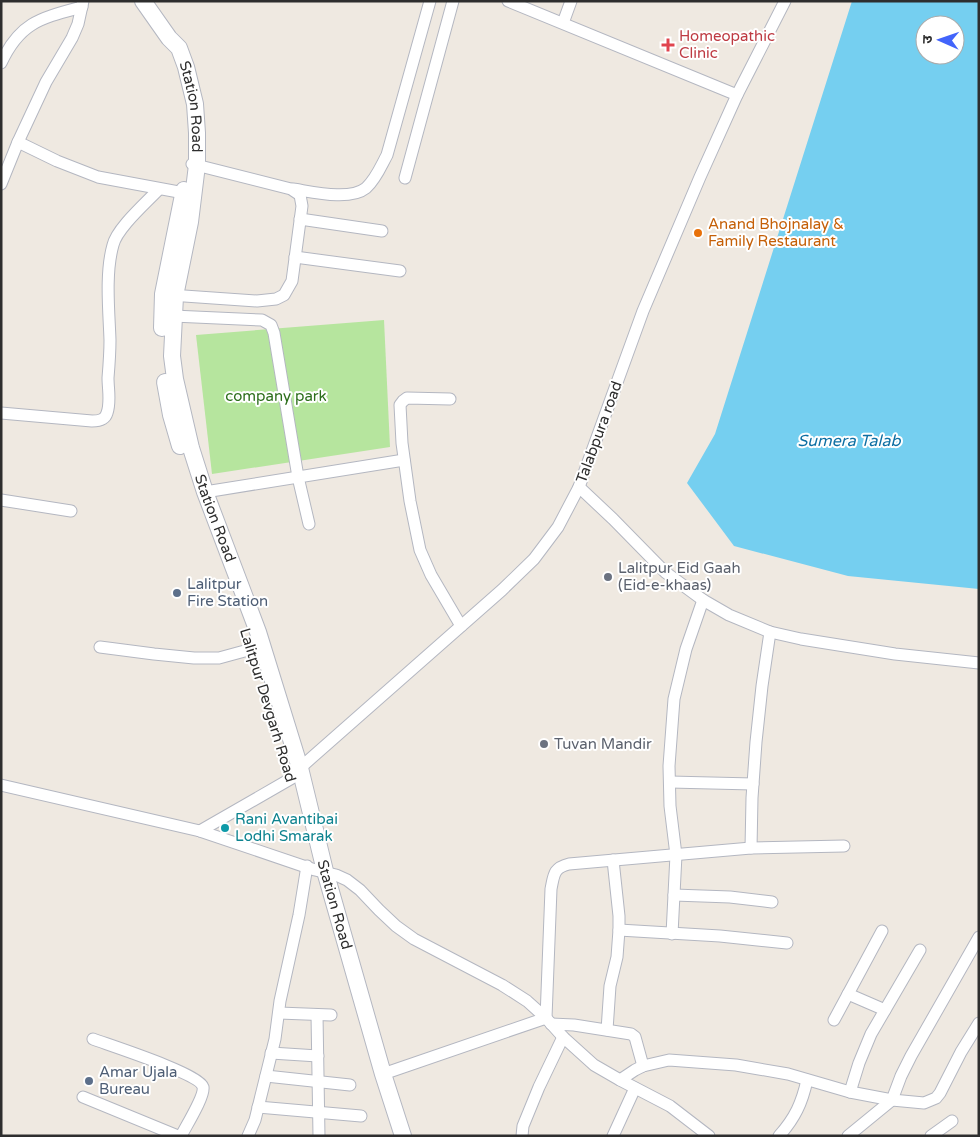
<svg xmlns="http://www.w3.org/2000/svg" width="980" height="1137" viewBox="0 0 980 1137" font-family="'Varela Round','Noto Sans Devanagari',sans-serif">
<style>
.green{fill:#b6e59e}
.water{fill:#75cff0;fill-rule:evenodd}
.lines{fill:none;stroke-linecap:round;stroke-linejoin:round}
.street-casing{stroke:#b4b7c1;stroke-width:13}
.secondary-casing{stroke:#b4b7c1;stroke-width:18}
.street{stroke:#fff;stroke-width:11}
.secondary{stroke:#fff;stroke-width:16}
.health-dot{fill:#e0444e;stroke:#fff;stroke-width:2}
.food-dot{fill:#e8710a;stroke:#fff;stroke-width:2}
.worship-dot{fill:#6b7280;stroke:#fff;stroke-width:2}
.service-dot{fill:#5c6f8a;stroke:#fff;stroke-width:2}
.culture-dot{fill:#0f9aa8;stroke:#fff;stroke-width:2}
.labels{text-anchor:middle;stroke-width:4;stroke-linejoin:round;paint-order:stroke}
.health-label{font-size:15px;fill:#be3a42;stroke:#fff;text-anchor:start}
.street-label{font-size:15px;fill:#2e2e2e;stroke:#fff}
.food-label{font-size:15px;fill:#c56008;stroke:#fff;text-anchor:start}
.park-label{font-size:15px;fill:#2c6e1b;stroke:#fff}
.worship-label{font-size:15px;fill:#5b616d;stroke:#fff;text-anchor:start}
.service-label{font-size:15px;fill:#4e5e75;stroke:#fff;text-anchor:start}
.culture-label{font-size:15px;fill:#0d838f;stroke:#fff;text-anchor:start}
.water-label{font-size:16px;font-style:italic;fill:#0d6fa3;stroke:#fff}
</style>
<rect width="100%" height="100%" fill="#efe9e1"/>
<path class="green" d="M384 320 390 447 212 474 196 335Z"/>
<path class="water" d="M852 1H979V589L848 576 734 546 687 483 715 434ZM925 25H955V55H925Z"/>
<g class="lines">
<defs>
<g id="street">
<path d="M508 1 737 95"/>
<path d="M563 23 571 1"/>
<path d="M1 63C20 22 41 18 82 7"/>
<path d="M18 142 57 161 98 177 184 193"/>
<path d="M405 178 453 1"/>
<path d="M1 184 18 142 46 82 72 38 78 24 83 1"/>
<path d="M293 189C313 192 350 201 366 188 376 179 381 166 387 155L430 1"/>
<path d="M300 219 382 231"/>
<path d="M295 257 400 271"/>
<path d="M170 295 257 301 276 299 284 295 292 281 302 206 300 195 291 189 192 164"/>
<path d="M173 316 262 320 271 325 274 333 298 477 309 524"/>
<path d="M450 399 407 398 403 401 400 405 402 443 410 501 420 550 431 575 461 626"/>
<path d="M1 413 92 421C99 421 105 420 107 413 111 402 108 389 108 378 109 366 110 353 110 340 109 311 105 273 113 245 117 228 146 203 159 189"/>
<path d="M579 487 613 519 665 572 703 600 729 615 770 632 801 639 895 654 979 663"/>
<path d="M205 492 404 460"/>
<path d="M1 500 71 511"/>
<path d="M100 647 154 654 194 658H219L252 649"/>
<path d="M670 782 753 784"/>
<path d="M1 785 200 831 315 870 336 875 347 880 360 890 379 910 396 926 414 939 502 985 527 1001 546 1018 563 1037 594 1065 620 1080 670 1106 709 1136"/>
<path d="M200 831 292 778 300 768 502 590 534 559 558 527 579 487 643 311 700 177 737 95 785 1"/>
<path d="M751 848 752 798 756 742 762 686 770 632"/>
<path d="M674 895 730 897 772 902"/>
<path d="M619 930 720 936 787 943"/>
<path d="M672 934 676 855 670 806 669 766 674 699 686 649 703 600"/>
<path d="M848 994 885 1010"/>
<path d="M279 1013 331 1015"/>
<path d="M317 1015 319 1136"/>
<path d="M834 1020 882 931"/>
<path d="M551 1024 574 1025 631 1034 635 1037 643 1066"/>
<path d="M607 1030 610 986 617 957 619 930V916L613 860"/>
<path d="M93 1039C109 1045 200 1074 203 1087 205 1096 186 1126 181 1136"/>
<path d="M271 1053 318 1056"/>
<path d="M383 1074 546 1018 551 889C554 875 553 868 569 864L751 848 844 846"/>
<path d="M266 1076 350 1085"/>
<path d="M620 1080 635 1070 643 1066 669 1060 736 1065 788 1074 850 1092 892 1100 924 1103 936 1098 940 1093 961 1052 979 1023"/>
<path d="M850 1092 859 1063 871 1034 920 950"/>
<path d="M83 1097 178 1136"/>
<path d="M258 1107 361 1116"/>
<path d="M248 1136 255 1120 275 1039 280 1001 299 915 307 866"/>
<path d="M522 1136 523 1126 539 1087 563 1037"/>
<path d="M613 1136 635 1088"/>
<path d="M779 1136C795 1118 802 1103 807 1080"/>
<path d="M848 1136 892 1100 901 1076 911 1056 979 937"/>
<path d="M931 1136 952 1121"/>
</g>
<g id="secondary">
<path id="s1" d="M143 1 169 38 179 48 186 67 195 104 197 133V165L190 222 175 296 172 356 175 379 191 448 205 492 258 632 300 768 325 871 383 1074 403 1136"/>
<path d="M162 328 163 294 184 190"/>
<path d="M165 382 171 415 180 446"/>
</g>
</defs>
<use href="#street" class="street-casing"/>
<use href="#secondary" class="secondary-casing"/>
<use href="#street" class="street"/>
<use href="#secondary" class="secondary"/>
</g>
<path class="health-dot" d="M665.5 37.5h5v5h5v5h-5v5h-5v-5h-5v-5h5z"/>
<circle class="food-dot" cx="698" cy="233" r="5"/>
<g class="worship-dot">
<circle cx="608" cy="577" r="5"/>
<circle cx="544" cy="744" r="5"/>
</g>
<g class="service-dot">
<circle cx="177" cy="593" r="5"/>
<circle cx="89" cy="1081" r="5"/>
</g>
<circle class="culture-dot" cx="225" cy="828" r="5"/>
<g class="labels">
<g class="health-label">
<text x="679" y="41">Homeopathic<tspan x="679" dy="17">Clinic</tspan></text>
</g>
<g class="street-label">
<text dy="5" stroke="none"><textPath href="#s1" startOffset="120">Station Road</textPath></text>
<text transform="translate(599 432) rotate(-70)" y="5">Talabpura road</text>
<text dy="5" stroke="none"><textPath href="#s1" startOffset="540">Station Road</textPath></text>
<text transform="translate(268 705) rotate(73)" y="5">Lalitpur Devgarh Road</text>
<text dy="5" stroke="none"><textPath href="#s1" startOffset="945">Station Road</textPath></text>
</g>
<g class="food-label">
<text x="708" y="229">Anand Bhojnalay &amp;<tspan x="708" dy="17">Family Restaurant</tspan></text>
</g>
<g class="park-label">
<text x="276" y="401">company park</text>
</g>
<g class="worship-label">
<text x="618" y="573">Lalitpur Eid Gaah<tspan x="618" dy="17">(Eid-e-khaas)</tspan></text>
<text x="554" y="749">Tuvan Mandir</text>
</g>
<g class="service-label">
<text x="187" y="589">Lalitpur<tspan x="187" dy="17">Fire Station</tspan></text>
<text x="99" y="1077">Amar Ujala<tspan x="99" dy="17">Bureau</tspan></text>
</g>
<g class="culture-label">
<text x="235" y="824">Rani Avantibai<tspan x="235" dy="17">Lodhi Smarak</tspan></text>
</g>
<g class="water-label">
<text x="849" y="446">Sumera Talab</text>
</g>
</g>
<rect width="980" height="1137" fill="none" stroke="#2e2e2e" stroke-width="5"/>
<g transform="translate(940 40) rotate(272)"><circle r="24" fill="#ffffff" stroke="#ababab"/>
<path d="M0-4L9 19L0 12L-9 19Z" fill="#4264fb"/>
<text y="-8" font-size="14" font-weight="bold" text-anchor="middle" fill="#2e2e2e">उ</text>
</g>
</svg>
